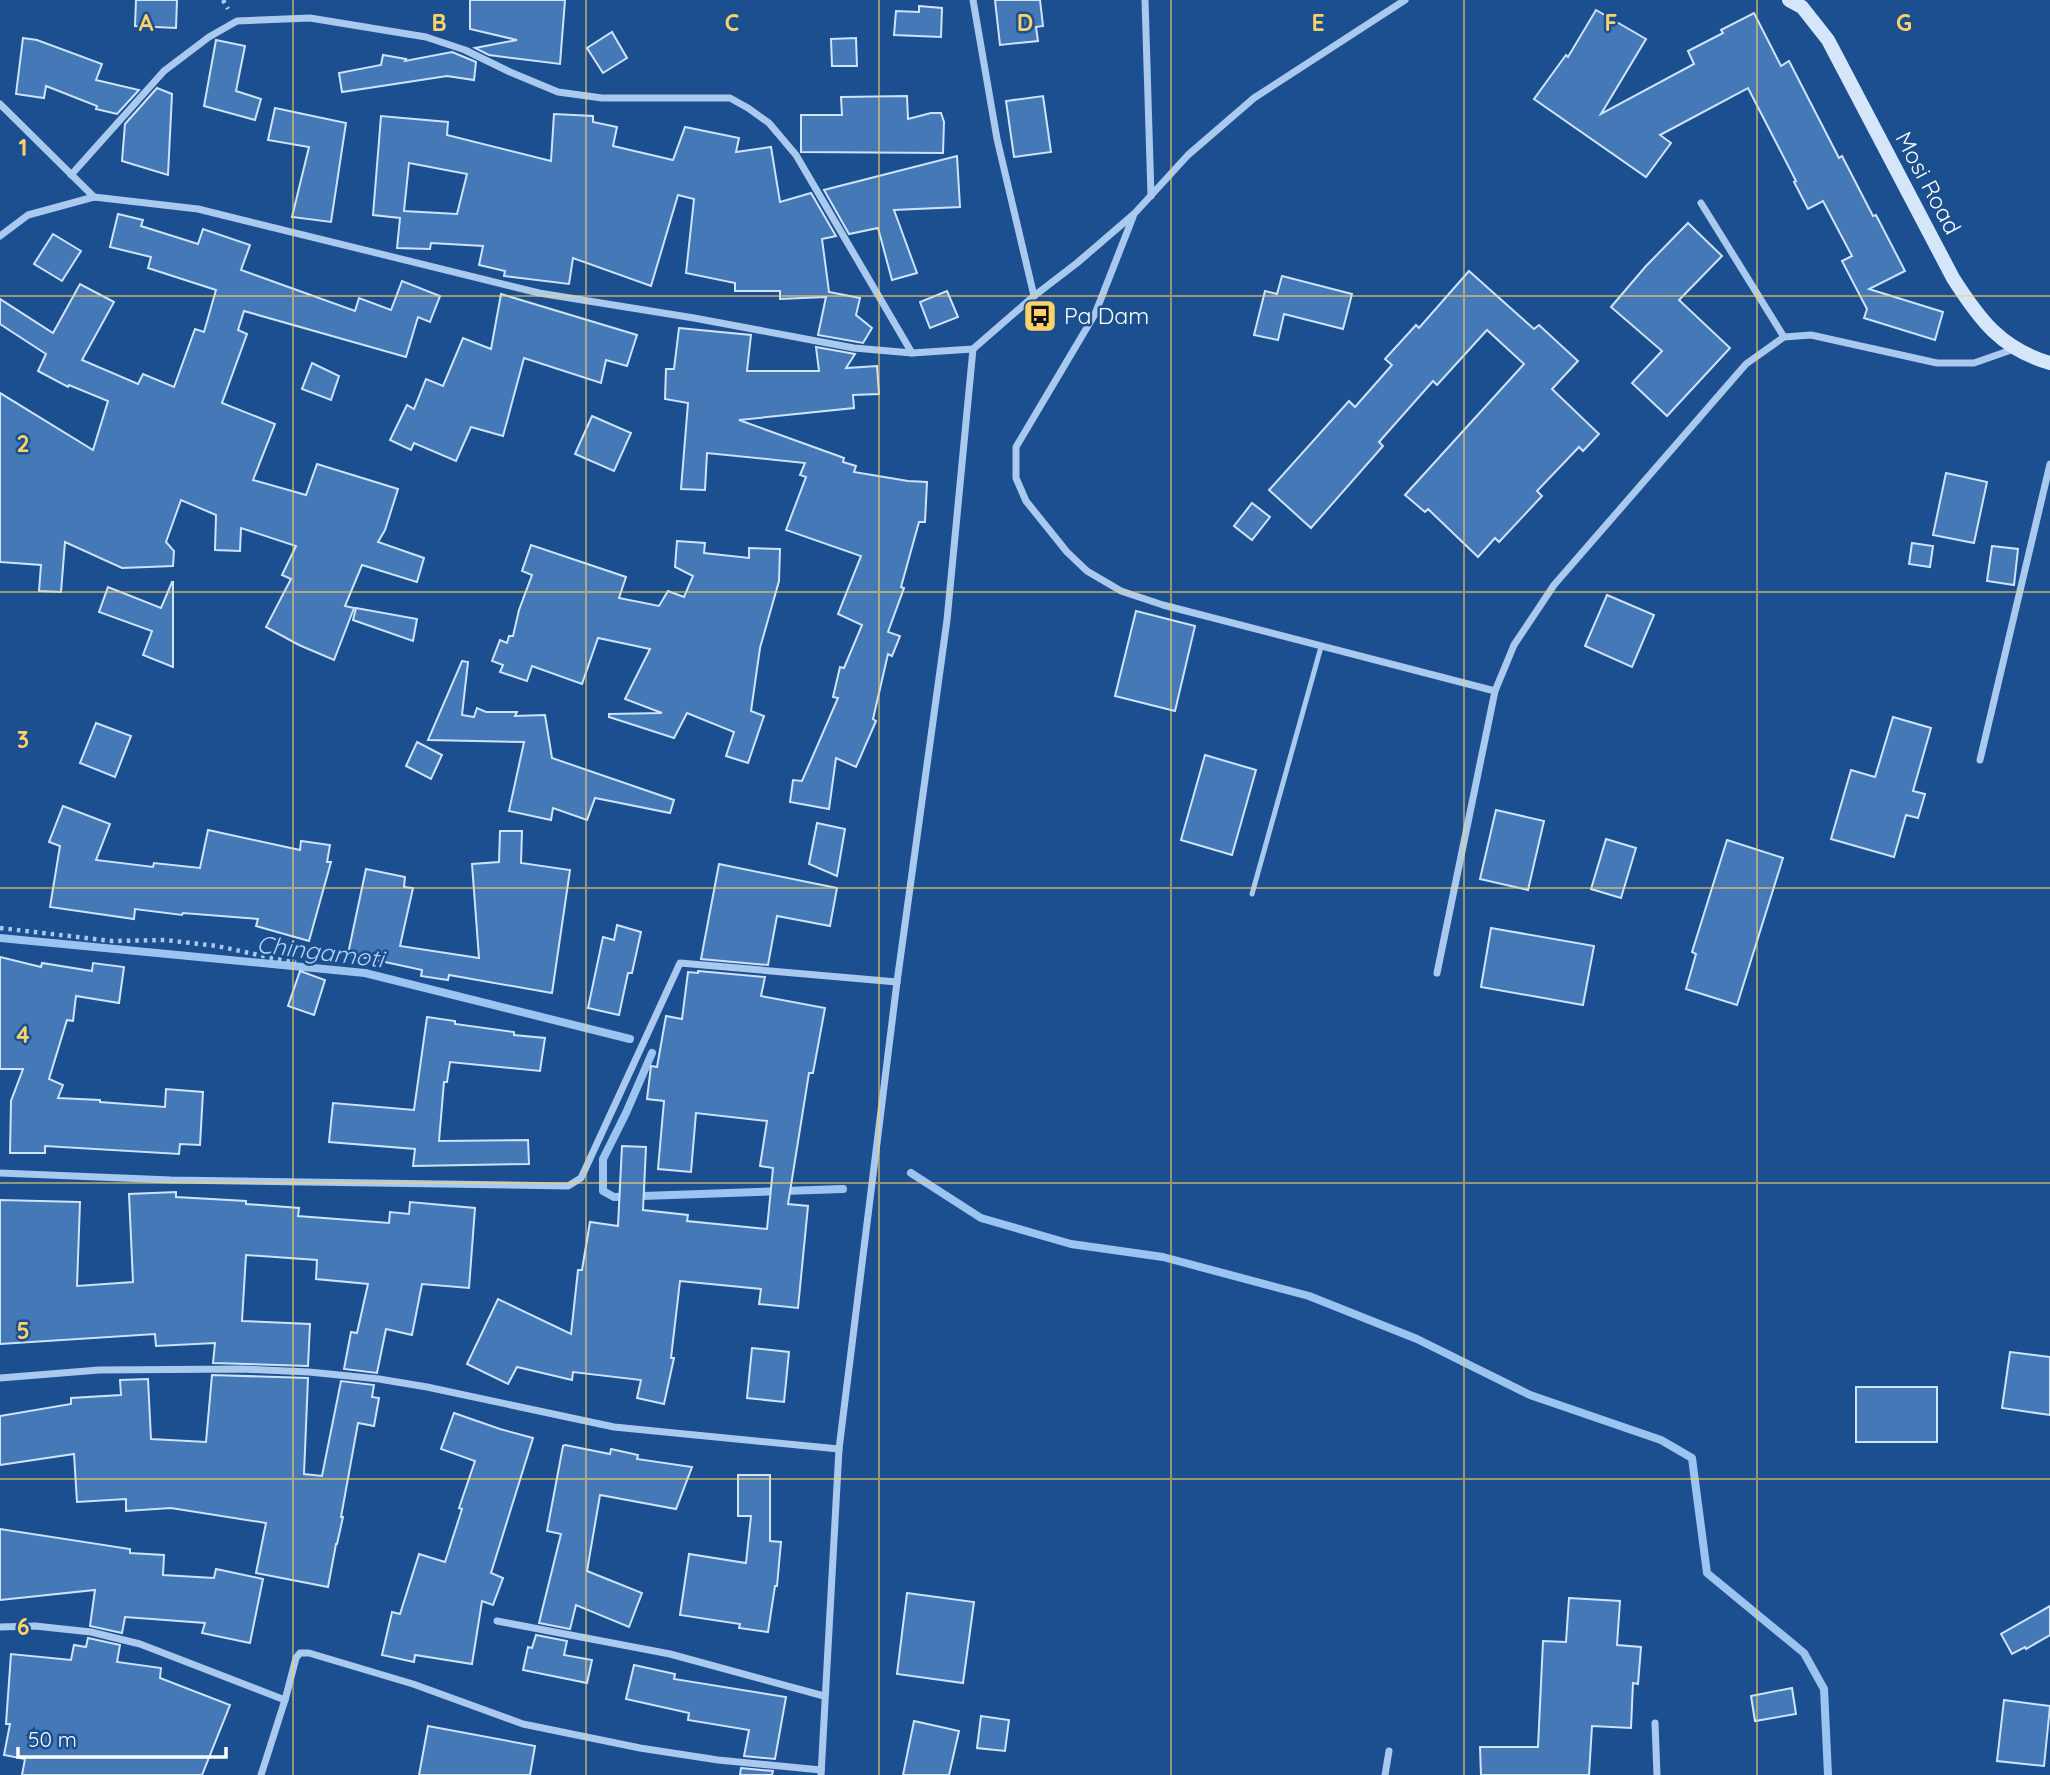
<svg xmlns="http://www.w3.org/2000/svg" width="2050" height="1775" viewBox="0 0 2050 1775" font-family="Quicksand,sans-serif">
<style>
.lines{fill:none;stroke-linecap:round;stroke-linejoin:round}
.stream{stroke:#9cc4f0;stroke-width:8}
.building{fill:#4478b7;stroke:#cfe3fa;stroke-width:2;fill-rule:evenodd}
.path{stroke:#a9c9ee;stroke-width:4.5;stroke-dasharray:3.5 5;stroke-linecap:butt}
.lane{stroke:#a9c9ee;stroke-width:5}
.street{stroke:#a9c9ee;stroke-width:7}
.secondary{stroke:#d6e6fa;stroke-width:14}
.grid{fill:none;stroke:#ffd166;stroke-width:2;stroke-opacity:0.55}
.labels{text-anchor:middle;stroke-width:5;stroke-linejoin:round;paint-order:stroke}
.street-label{font-size:23px;fill:#fff;stroke:#1b4f8f}
.poi-label{font-size:23px;fill:#fff;stroke:#1b4f8f;text-anchor:start}
.water-label{font-size:24px;font-style:italic;fill:#b5d3f5;stroke:#1b4f8f}
.grid-label{font-size:23px;text-anchor:middle;font-weight:bold;fill:#ffd166;stroke:#1b4f8f;stroke-width:5;stroke-linejoin:round;paint-order:stroke}
</style>
<rect width="100%" height="100%" fill="#1b4f8f"/>
<g class="lines">
<g class="stream">
<path d="M0 938 365 973 630 1039"/>
<path d="M652 1053 626 1113 603 1159V1191L614 1197 843 1189"/>
<path d="M911 1173 981 1218 1071 1244 1163 1257 1309 1296 1417 1339 1530 1395 1661 1440 1692 1458 1707 1573 1804 1653 1824 1689 1828 1775"/>
</g>
</g>
<g class="building">
<path d="M136 0H177L176 28 135 26Z"/>
<path d="M470 0H565L560 64 489 55 475 48 517 40 470 29Z"/>
<path d="M995 0H1040L1043 26 1036 27 1038 41 1000 45Z"/>
<path d="M919 6 942 8 941 37 894 35 896 11 919 12Z"/>
<path d="M1596 10 1646 39 1601 114 1694 64 1688 51 1723 33 1721 30 1754 13 1781 66 1789 61 1839 158 1842 156 1873 216 1876 215 1905 271 1869 289 1943 312 1935 340 1864 318 1867 309 1842 261 1852 256 1823 201 1808 209 1794 182 1796 181 1748 88 1660 135 1671 143 1646 177 1534 99 1566 55 1568 57Z"/>
<path d="M612 32 627 58 603 73 587 48Z"/>
<path d="M23 38 37 40 102 64 96 80 139 90 117 114 96 109 97 106 46 86 44 98 16 94Z"/>
<path d="M856 38 857 66H832L831 39Z"/>
<path d="M216 40 245 46 236 91 261 99 255 120 204 106Z"/>
<path d="M452 52 476 62 474 80 447 76 342 92 339 73 381 65 383 55 406 59 405 61Z"/>
<path d="M157 88 172 94 168 175 122 161 125 124Z"/>
<path d="M907 96 908 119 931 113H941L944 122 943 153 801 152V115H842L841 97Z"/>
<path d="M1043 96 1051 152 1014 157 1006 101Z"/>
<path d="M275 108 346 123 331 222 292 217 309 147 268 140Z"/>
<path d="M554 114 593 116V122L617 127 613 146 673 160 685 127 739 138 736 152 771 147 780 202 811 193 836 236 822 239 829 292 860 298 856 315 872 328 863 343 818 335 826 297 780 299V291H735V283L686 273 694 199 678 195 651 286 573 258 569 284 504 276 505 271 479 265 483 246 431 243 430 249 397 248 400 218 373 215 381 116 448 122 447 135 551 161ZM409 163 467 174 457 214 404 211Z"/>
<path d="M957 156 960 207 894 210 917 273 892 280 878 228 849 234 824 190Z"/>
<path d="M118 214 143 220 141 226 198 244 203 229 250 245 241 270 355 311 359 298 391 310 402 281 440 296 430 322 418 317 406 357 244 311 238 330 247 334 222 403 275 424 253 480 306 495 317 464 398 489 385 530 378 542 424 558 417 582 362 565 345 606 354 608 334 660 299 645 266 627 291 579 282 575 296 546 241 528 240 551 215 550 216 515 181 500 166 542 174 551 173 566 122 568 65 542 61 592 39 591 41 565 0 562V393L93 450 108 401 69 385 68 387 38 371 46 354 0 324V299L53 333 80 284 114 302 82 360 138 384 143 374 174 387 195 329 204 332 216 290 148 268 151 257 110 247Z"/>
<path d="M1688 223 1722 256 1679 300 1730 348 1667 416 1632 383 1662 351 1611 307 1646 266Z"/>
<path d="M53 234 81 251 62 281 34 264Z"/>
<path d="M1469 271 1534 329 1539 325 1578 361 1552 389 1599 434 1583 451 1579 447 1537 491 1542 496 1499 542 1495 538 1478 557 1428 509 1425 512 1405 495 1524 364 1487 330 1437 385 1433 381 1379 442 1383 446 1311 528 1269 490 1349 401 1355 407 1392 365 1385 359 1416 325 1419 328Z"/>
<path d="M1282 276 1352 294 1343 329 1284 314 1278 340 1254 335 1265 291 1277 294Z"/>
<path d="M947 291 958 317 930 328 920 302Z"/>
<path d="M501 294 637 335 627 366 606 360 601 383 524 358 503 436 471 427 456 461 414 443 411 450 390 440 407 405 414 409 426 379 443 386 463 338 491 349Z"/>
<path d="M679 328 751 335 747 371H819L816 347 855 354 846 368 877 366 879 394 853 395 854 408 739 420 844 458 843 462 856 466 854 472 908 481 927 482 925 522H919L901 587 904 588 888 632 900 636 892 656 888 654 873 719 876 721 856 767 836 758 829 809 790 802 793 780 802 781 838 698 833 697 840 667 844 668 862 625 838 614 861 556 786 530 806 477 800 475 805 463 707 453 705 490 681 489 688 403 665 399 666 369H674Z"/>
<path d="M312 363 339 376 331 400 302 389Z"/>
<path d="M592 416 631 433 614 471 575 454Z"/>
<path d="M1946 473 1987 482 1974 543 1933 535Z"/>
<path d="M1252 503 1270 517 1252 540 1234 526Z"/>
<path d="M677 541 705 543 704 553 749 558V548L780 549 779 581 760 648 751 711 764 716 748 763 726 756 734 732 687 713 674 738 609 717V714L662 713 625 699 650 649 598 638 582 684 532 666 527 681 500 672 503 665 492 661 500 640 507 643 509 636H513L519 610 532 575 522 571 531 545 626 577 619 598 659 606 668 591 684 597 693 576 675 567Z"/>
<path d="M1912 543 1933 546 1930 567 1909 564Z"/>
<path d="M1992 546 2018 549 2014 585 1987 581Z"/>
<path d="M172 582H173V667L143 655 152 631 99 612 108 587 161 608Z"/>
<path d="M1607 595 1654 615 1632 667 1585 646Z"/>
<path d="M356 608 417 619 413 641 353 620Z"/>
<path d="M1136 611 1195 626 1175 711 1115 696Z"/>
<path d="M462 661 468 662 462 715 474 717 477 708 486 712H517L515 716 545 715 552 758 674 800 670 813 595 798 587 820 553 808 551 820 509 811 524 742 428 740Z"/>
<path d="M1893 717 1931 728 1913 791 1925 794 1918 818 1906 815 1894 857 1831 839 1851 770 1875 777Z"/>
<path d="M96 723 131 736 115 777 80 763Z"/>
<path d="M417 742 442 755 431 779 406 766Z"/>
<path d="M1205 755 1256 770 1232 855 1181 840Z"/>
<path d="M63 806 110 824 96 860 153 867 154 863 200 868 208 830 300 850 301 841 330 845 327 862H331L309 941 256 926 258 919 183 913 182 915 135 909 134 919 50 907 60 846 49 842Z"/>
<path d="M1496 810 1544 821 1528 890 1480 879Z"/>
<path d="M817 823 845 829 837 876 809 864Z"/>
<path d="M500 831H522L521 863 570 870 552 993 449 975 448 980 421 976 422 970 348 954 366 869 405 877 404 887 413 888 400 946 479 958 472 864 499 862Z"/>
<path d="M1606 839 1636 848 1621 898 1591 889Z"/>
<path d="M1727 840 1783 858 1737 1005 1686 989 1696 954 1692 952Z"/>
<path d="M719 864 837 888 830 926 777 916 768 965 701 959Z"/>
<path d="M617 925 641 932 632 973H628L619 1015 588 1008 603 937 614 940Z"/>
<path d="M1491 928 1594 946 1583 1005 1481 987Z"/>
<path d="M0 957 41 967 42 963 92 971 93 963 124 967 119 1003 76 996 73 1021 67 1020 49 1079 63 1085 58 1098 100 1100V1102L165 1107 166 1089 203 1092 200 1145 180 1144 179 1154 45 1146V1153H10L11 1101 23 1069H0Z"/>
<path d="M300 971 325 980 314 1015 288 1006Z"/>
<path d="M698 971 765 977 761 996 825 1008 813 1073H809L788 1204 808 1206 798 1308 759 1304 761 1289 680 1281 671 1358H674L664 1404 637 1398 641 1380 573 1372 572 1380 517 1367 508 1384 467 1364 498 1299 571 1334 578 1270H582L590 1222 618 1226 622 1146 646 1147 643 1210 688 1215 687 1221 767 1229 773 1168 760 1166 767 1121 696 1113 691 1172 658 1169 664 1101 647 1099 651 1066 657 1067 666 1016 682 1019 688 972 698 973Z"/>
<path d="M427 1017 455 1021V1024L514 1032V1035L545 1038 540 1071 450 1062 447 1082H444L439 1141 528 1140 529 1164 413 1166 415 1149 329 1142 333 1103 414 1110Z"/>
<path d="M176 1192V1197L246 1201V1204L299 1208 298 1216 389 1223 390 1212 409 1214 410 1202 475 1208 469 1288 422 1284 412 1335 386 1329 377 1373 344 1369 351 1332 357 1333 368 1284 316 1279 317 1260 246 1255 242 1321 310 1324 308 1366 213 1363 215 1343 156 1346 155 1334 0 1344V1200L80 1202 77 1286 133 1282 129 1194Z"/>
<path d="M752 1348 789 1352 784 1402 747 1398Z"/>
<path d="M2010 1352 2050 1357V1415L2002 1408Z"/>
<path d="M212 1375 308 1378 304 1474 322 1476 341 1381 374 1385 372 1397 379 1398 374 1426 358 1423 341 1517H343L337 1544H336L328 1587 256 1573 266 1523 171 1508 126 1511V1499L77 1502 74 1454 0 1465V1416L71 1404V1398L121 1395 120 1380 148 1379 151 1439 206 1442Z"/>
<rect x="1856" y="1387" width="81" height="55"/>
<path d="M454 1413 500 1429 533 1438 491 1573 503 1578 493 1605 482 1601 472 1664 415 1655 414 1662 382 1655 392 1612 400 1614 419 1554 445 1562 462 1509 459 1508 475 1461 441 1449Z"/>
<path d="M565 1445 610 1454 611 1449 638 1455 637 1459 692 1467 676 1509 600 1495 587 1571 642 1593 629 1627 576 1605 570 1629 539 1623 561 1534 547 1531 563 1446Z"/>
<path d="M738 1475H770V1541L781 1542 777 1586H775L768 1632 739 1628 740 1624 680 1615 689 1554 746 1563 751 1516H738Z"/>
<path d="M0 1529 130 1549V1553L164 1555 163 1575 214 1578 216 1569 263 1579 250 1643 202 1633 205 1623 125 1617 122 1633 90 1626 95 1590 0 1600Z"/>
<path d="M907 1593 974 1602 963 1683 897 1674Z"/>
<path d="M1569 1598 1620 1601 1617 1645 1641 1647 1638 1684 1633 1683 1631 1728 1592 1726 1589 1775H1481L1480 1747H1538L1543 1641 1566 1642Z"/>
<path d="M2050 1606V1635L2026 1649 2025 1647 2012 1654 2001 1634Z"/>
<path d="M536 1635 567 1641 564 1655 592 1660 587 1683 523 1670 528 1647 532 1648Z"/>
<path d="M88 1638 120 1645 117 1662 161 1668 160 1678 230 1705 202 1775H22L25 1759 4 1755 10 1724H6L11 1654 71 1660 74 1645 86 1647Z"/>
<path d="M634 1665 675 1674 674 1679 786 1697 775 1759 744 1756 749 1730 688 1720 689 1713 626 1699Z"/>
<path d="M1792 1688 1796 1714 1755 1721 1751 1696Z"/>
<path d="M2004 1700 2050 1706 2044 1766 1997 1761Z"/>
<path d="M981 1716 1009 1720 1005 1751 977 1748Z"/>
<path d="M914 1721 959 1731 949 1775H903Z"/>
<path d="M428 1726 535 1746 530 1775H419Z"/>
<path d="M741 1768 773 1771 772 1775H740Z"/>
</g>
<g class="lines">
<g class="path">
<path d="M223 0 228 9"/>
<path d="M0 928 112 941 165 940 217 946 296 963"/>
</g>
<path class="lane" d="M1252 894 1321 647"/>
<g class="street">
<path d="M973 0 997 139 1034 296"/>
<path d="M1145 0 1151 196"/>
<path d="M0 104 94 197"/>
<path d="M71 175 164 71 209 37 237 21 310 18 426 37 465 50 510 72 558 92 602 98H730L748 108 769 123 796 155 912 353"/>
<path d="M1701 203 1784 337"/>
<path d="M1133 217 1095 314 1016 447V478L1026 501 1067 552 1087 571 1121 591 1163 605 1495 691 1514 645 1554 585 1746 364 1784 337 1811 335 1937 363H1974L2014 349"/>
<path d="M0 236 28 215 94 197 198 209 539 293 694 318 854 348 912 353 973 349 1034 296 1077 263 1134 214 1188 155 1254 98 1405 0"/>
<path d="M1980 760 2050 464"/>
<path d="M1437 973 1495 691"/>
<path d="M0 1173 171 1180 568 1186 581 1178 588 1163 680 963 897 982"/>
<path d="M0 1378 99 1370 242 1369 309 1372 379 1379 427 1387 614 1427 839 1449"/>
<path d="M497 1621 670 1654 824 1696"/>
<path d="M0 1627 35 1626 91 1632 140 1644 285 1700"/>
<path d="M1655 1723 1657 1775"/>
<path d="M261 1775 285 1700 296 1658 300 1653H309L413 1684 523 1724 640 1748 718 1760 821 1770"/>
<path d="M821 1775 839 1449 897 982 947 620 973 349"/>
<path d="M1385 1775 1389 1751"/>
</g>
<path class="secondary" d="M1789 0 1802 7 1828 40 1953 278C1979 319 2001 349 2050 363"/>
</g>
<path class="grid" d="M293 0V1775M586 0V1775M879 0V1775M1171 0V1775M1464 0V1775M1757 0V1775M0 296H2050M0 592H2050M0 888H2050M0 1183H2050M0 1479H2050"/>
<defs>
<symbol id="bus-square" viewBox="-11 -11 22 22"><rect x="-9" y="-9" width="18" height="18" rx="4" fill="#ffd166" stroke="#1b4f8f"/><path d="M-5-6H5V4H4V6H2V4H-2V6H-4V4H-5ZM-3.5-4V0h7V-4ZM-3.5 1.2v1.5H-2V1.2ZM2 1.2v1.5H3.5V1.2Z" fill="#111"/></symbol>
</defs>
<g fill-rule="evenodd">
<use href="#bus-square" x="1021" y="297" width="38" height="38"/>
</g>
<g class="labels">
<g class="street-label">
<text transform="translate(1928 183) rotate(62)" y="8">Mosi Road</text>
</g>
<g class="poi-label">
<text x="1064" y="324">Pa Dam</text>
</g>
<g class="water-label">
<text transform="translate(320 952) rotate(7)" y="8">Chingamoti</text>
</g>
</g>
<g class="grid-label">
<text x="146" y="31">A</text>
<text x="439" y="31">B</text>
<text x="732" y="31">C</text>
<text x="1025" y="31">D</text>
<text x="1318" y="31">E</text>
<text x="1611" y="31">F</text>
<text x="1904" y="31">G</text>
<text x="23" y="156">1</text>
<text x="23" y="452">2</text>
<text x="23" y="748">3</text>
<text x="23" y="1043">4</text>
<text x="23" y="1339">5</text>
<text x="23" y="1635">6</text>
</g>
<path d="M18 1747v10h208v-10" fill="none" stroke="#ffffff" stroke-width="3.5"/>
<text x="28" y="1747" font-size="21" fill="#ffffff" stroke="#1b4f8f" stroke-width="5" paint-order="stroke">50 m</text>
</svg>
